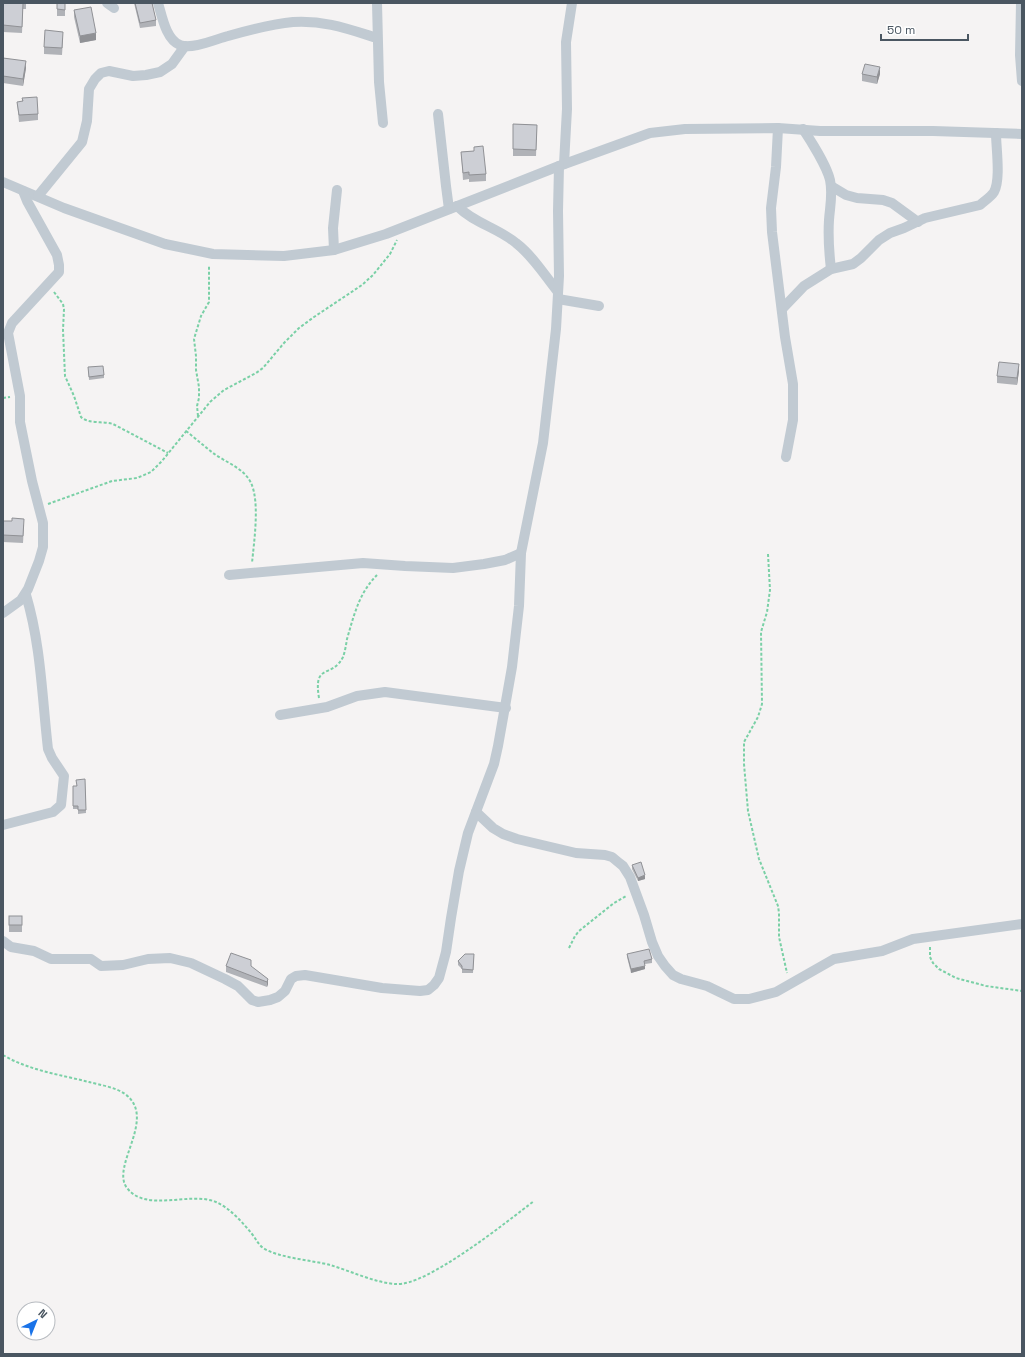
<svg xmlns="http://www.w3.org/2000/svg" width="1025" height="1357" viewBox="0 0 1025 1357" font-family="'Space Grotesk',sans-serif">
<style>
.lines{fill:none;stroke-linecap:round;stroke-linejoin:round}
.path{stroke:#7ad0a6;stroke-width:2;stroke-dasharray:3 2;stroke-linecap:butt}
.minor{stroke:#c1cad2;stroke-width:10}
.wall{fill:#b0b2b7}
.shaded-wall{fill:#909195}
.building{fill:#cdcfd5;stroke:#909195}
</style>
<rect width="100%" height="100%" fill="#f5f3f3"/>
<g class="lines">
<g class="path">
<path d="M54 292 63 304 64 309 63 330 65 376 74 396 81 417C88 424 103 421 113 424L168 453"/>
<path d="M3 398 10 397"/>
<path d="M198 416 197 406 199 398V387L196 370V356L194 339 201 316 209 302V265"/>
<path d="M186 431C195 438 204 446 213 453 225 462 244 468 251 483 260 502 254 542 252 563"/>
<path d="M48 504 112 481 137 478 151 472 162 461 210 402 224 390 256 373 263 368 284 343 299 328 314 317 362 285 373 275 390 254 397 240"/>
<path d="M768 554 770 590 767 612 761 632 762 704 758 717 744 742V764L748 811 759 859 778 906 779 913V937L787 973"/>
<path d="M319 698C313 662 332 679 343 657 345 652 346 645 347 639 354 615 359 593 377 575"/>
<path d="M930 947V957L933 963 939 969 956 978 986 986 1022 991"/>
<path d="M569 948 575 936 579 931 614 903 626 896"/>
<path d="M3 1055C28 1070 61 1075 89 1082 100 1085 115 1087 125 1094 158 1118 110 1166 127 1188 146 1213 190 1191 216 1202 230 1208 243 1223 252 1234 256 1239 258 1244 263 1248 279 1258 311 1260 330 1265 351 1271 375 1283 396 1284 426 1287 509 1220 534 1201"/>
</g>
<g class="minor">
<path d="M107 3 114 8"/>
<path d="M158 3C162 16 166 40 180 45 192 50 216 39 228 36 249 30 271 24 293 22 324 20 348 29 377 38"/>
<path d="M377 3 379 82 383 123"/>
<path d="M1021 3 1020 55 1022 81"/>
<path d="M438 114 446 186 449 209"/>
<path d="M778 128 776 167 771 208 772 232 785 337 793 384V420L786 457"/>
<path d="M803 129C811 141 827 167 830 180 833 194 830 206 829 220 828 236 829 252 831 269"/>
<path d="M564 164 567 109 566 42 572 3"/>
<path d="M3 182 64 208 165 244 213 254 284 256 334 250 386 234 559 166 650 133 685 129 778 128 820 131H933L1022 134"/>
<path d="M831 186 846 195 857 198 883 200 892 203 918 222"/>
<path d="M38 196 82 142 87 121 89 89 95 79 101 73 109 71 133 76 146 75 160 72 172 64 185 46"/>
<path d="M457 206C474 223 498 228 516 243 533 256 545 276 558 292"/>
<path d="M334 250 333 228 337 190"/>
<path d="M558 299 599 306"/>
<path d="M782 309 804 286 831 269 853 264 861 258 879 240 890 233 904 228 925 218 980 205C984 201 991 197 994 192 1001 179 996 148 996 133"/>
<path d="M229 575 363 563 405 566 453 568 484 564 505 560 521 553"/>
<path d="M3 613 21 600 28 589 39 561 43 547V523L32 481 20 422V396L8 333 12 323 59 272V265L57 255 27 201 23 191"/>
<path d="M280 715 327 707 357 696 385 692 506 708"/>
<path d="M476 812 493 828 503 834 517 839 576 853 605 855 612 857 618 862 623 866 630 877 644 915 652 942 658 956 665 966 673 975 681 979 707 986 734 999H749L776 992 834 959 882 951 913 939 1022 924"/>
<path d="M3 825 53 812 61 805 64 776 52 758 48 749C42 697 41 645 26 595"/>
<path d="M3 941 11 947 34 951 51 959H91L101 966 123 965 148 959 170 958 191 963 225 979 238 986 252 1000 258 1002 270 1000 278 997 285 991 291 979 296 976 305 975 382 988 420 991 428 990 434 985 439 978 446 952 451 918 459 871 468 833 494 764 498 746 512 667 519 606 521 553 543 443 556 329 559 276 558 211 559 166"/>
</g>
</g>
<g class="wall">
<path d="M3 3H26V9H23L22 33 3 32Z"/>
<rect x="57" y="3" width="8" height="13"/>
<path d="M134 3H152L156 20V26L140 28Z"/>
<path d="M74 10 96 40 80 43 74 17Z"/>
<path d="M63 38 62 55 44 54V47Z"/>
<path d="M3 58 26 68 23 86 3 83Z"/>
<path d="M862 74H880L877 84 862 81Z"/>
<path d="M22 98 38 114V120L19 122 17 102H22Z"/>
<path d="M513 124 537 125 536 156H513Z"/>
<path d="M474 147 486 174V181L469 182V179L463 180 461 152 474 151Z"/>
<path d="M88 367 104 375V378L89 380Z"/>
<path d="M1019 371 1017 385 997 383V376Z"/>
<path d="M3 521 24 525 23 543 3 542Z"/>
<path d="M85 779 86 813 78 814V809H73V786H76Z"/>
<path d="M632 865 645 879 638 881 632 869Z"/>
<rect x="9" y="916" width="13" height="16"/>
<path d="M474 954 473 973H462V969L458 965V961Z"/>
<path d="M627 954 652 959V963L645 964V969L631 973 627 957Z"/>
<path d="M226 966 251 967 268 979V984L267 987 226 972Z"/>
</g>
<g class="shaded-wall">
<path d="M96 33V40L80 43V36Z"/>
<path d="M26 61V68L23 86V79Z"/>
<path d="M880 67V74L877 84V77Z"/>
<path d="M1019 364V371L1017 385V378Z"/>
<path d="M645 875V879L638 881V878Z"/>
<path d="M645 966V969L631 973V969Z"/>
<path d="M268 979V984L267 987V982Z"/>
</g>
<g class="building">
<path d="M3 3H23L22 27 3 25Z"/>
<path d="M57 3H65V10L57 9Z"/>
<path d="M135 3H152L156 20 140 23Z"/>
<path d="M91 7 96 33 80 36 74 10Z"/>
<path d="M45 30 63 32 62 48 44 47Z"/>
<path d="M3 58 26 61 23 79 3 76Z"/>
<path d="M865 64 880 67 877 77 862 74Z"/>
<path d="M37 97 38 114 19 115 17 102 23 101 22 98Z"/>
<path d="M513 124 537 125 536 150 513 149Z"/>
<path d="M483 146 486 174 469 175V172L463 173 461 152 474 151V147Z"/>
<path d="M999 362 1019 364 1017 378 997 376Z"/>
<path d="M103 366 104 375 89 377 88 367Z"/>
<path d="M12 518 24 519 23 536 3 535V521H12Z"/>
<path d="M85 779 86 810H78V806H73V786H77L76 780Z"/>
<path d="M641 862 645 875 638 878 632 865Z"/>
<rect x="9" y="916" width="13" height="9"/>
<path d="M649 949 652 959 644 961 645 966 631 969 627 954Z"/>
<path d="M231 953 251 960V966L268 979 267 982 226 966Z"/>
<path d="M465 954H474L473 970 462 969V966L458 961Z"/>
</g>
<rect width="1025" height="1357" fill="none" stroke="#4a5661" stroke-width="8"/>
<g transform="translate(36 1321) rotate(43)"><circle r="19" fill="#ffffff" stroke="#b7bbc0"/>
<path d="M0-3L7 15L0 10L-7 15Z" fill="#1a73e8"/>
<text y="-6" font-size="11" font-weight="bold" text-anchor="middle" fill="#4a5661">N</text>
</g>
<path d="M881 34v6h87v-6" fill="none" stroke="#4a5661" stroke-width="2"/>
<text x="887" y="34" font-size="12" fill="#4a5661" stroke="#ffffff" stroke-width="3" paint-order="stroke">50 m</text>
</svg>
